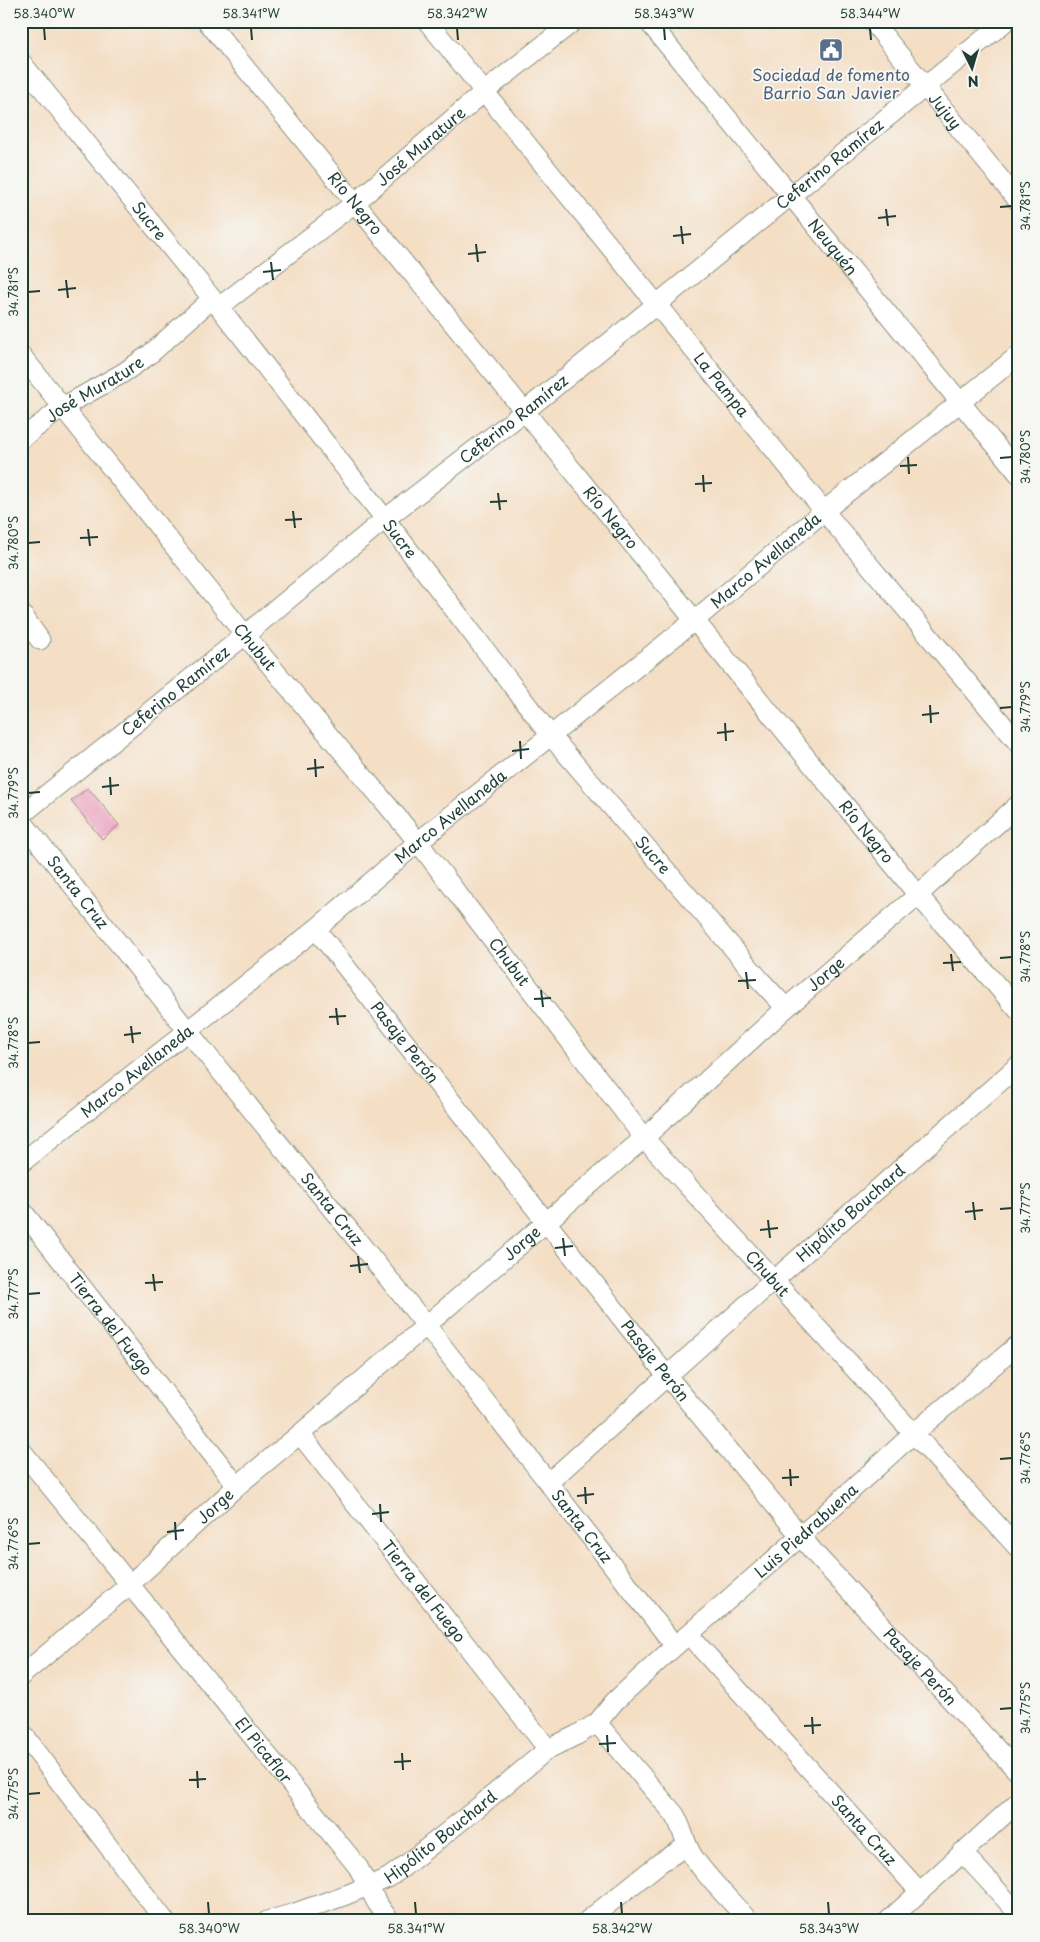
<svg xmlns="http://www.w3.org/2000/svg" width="1040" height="1942" viewBox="0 0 1040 1942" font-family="'Playpen Sans',sans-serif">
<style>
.building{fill:#eca0bf}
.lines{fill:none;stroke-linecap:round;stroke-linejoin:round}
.minor-casing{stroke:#8a8e7c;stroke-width:21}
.minor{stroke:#fff;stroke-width:19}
.ticks{fill:none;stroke:#1f3d34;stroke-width:2}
.labels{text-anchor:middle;stroke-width:4;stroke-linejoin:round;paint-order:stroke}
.service-label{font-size:16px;fill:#4e5e75;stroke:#f6f6f2}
.street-label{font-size:16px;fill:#1f3d34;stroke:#f6f6f2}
.neatline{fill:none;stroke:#1f3d34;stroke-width:2}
.ticks-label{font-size:12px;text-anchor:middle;fill:#1f3d34}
</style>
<rect width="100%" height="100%" fill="#f6f6f2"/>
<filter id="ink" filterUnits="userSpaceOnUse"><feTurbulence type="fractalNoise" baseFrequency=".02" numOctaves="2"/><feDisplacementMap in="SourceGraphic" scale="10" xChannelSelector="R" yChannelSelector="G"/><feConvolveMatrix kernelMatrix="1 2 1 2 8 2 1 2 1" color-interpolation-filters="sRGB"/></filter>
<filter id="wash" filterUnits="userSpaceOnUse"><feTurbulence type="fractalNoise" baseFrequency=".0096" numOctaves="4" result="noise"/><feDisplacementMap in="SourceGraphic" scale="20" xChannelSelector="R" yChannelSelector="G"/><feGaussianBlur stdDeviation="1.12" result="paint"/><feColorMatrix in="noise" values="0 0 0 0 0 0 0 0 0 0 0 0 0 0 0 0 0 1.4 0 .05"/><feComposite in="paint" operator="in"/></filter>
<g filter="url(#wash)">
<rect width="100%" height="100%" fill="#f4dec4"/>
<g id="blocks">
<path class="building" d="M88 788 119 825 102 839 71 801Z"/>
</g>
</g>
<g filter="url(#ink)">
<use href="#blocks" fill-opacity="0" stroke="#8a8e7c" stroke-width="1"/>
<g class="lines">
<defs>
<g id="minor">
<path id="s1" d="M207 21 918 895 1019 1011"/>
<path id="s2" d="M427 21 824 511 1019 744"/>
<path id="s3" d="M648 21 1019 474"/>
<path id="s4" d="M872 21 1019 202"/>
<path id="s5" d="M21 62 219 307 385 519 551 736 761 981 786 1008"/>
<path id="s6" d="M219 307 356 202 484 92 574 21"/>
<path id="s7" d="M21 355 245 635 418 842 644 1138 1019 1549"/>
<path id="s8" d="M21 439 63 407 123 373 149 355 212 299"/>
<path d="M21 613 40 640"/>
<path id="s9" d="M21 815 245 635 385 519 525 411 1006 21"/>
<path id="s10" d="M21 820 187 1030 426 1325 675 1646"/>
<path id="s11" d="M316 929 667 1376 818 1557 1019 1773"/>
<path id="s12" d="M21 1163 316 929 418 842 695 620 824 511 1019 355"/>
<path id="s13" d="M21 1209 237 1486"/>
<path id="s14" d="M300 1434 548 1749"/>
<path id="s15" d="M21 1450 358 1867 377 1903 390 1921"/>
<path id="s16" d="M549 1482 773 1281 1019 1065"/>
<path id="s17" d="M689 1635 919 1891"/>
<path id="s18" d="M21 1676 129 1585 237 1486 300 1434 644 1138 786 1008 918 895 1019 804"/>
<path d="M597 1723 675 1815C683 1829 685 1845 694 1858 709 1880 731 1901 749 1921"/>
<path d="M21 1731 165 1921"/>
<path d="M962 1852 1019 1914"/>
<path id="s19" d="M267 1921 295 1913 346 1895 388 1878 402 1868 476 1809 548 1749 577 1735 597 1723 615 1701 675 1646 801 1536 913 1434 1019 1344"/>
<path d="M587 1921 661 1862 687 1846"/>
<path d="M888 1921 1019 1801"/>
</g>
</defs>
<use href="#minor" class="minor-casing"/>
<use href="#minor" class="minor"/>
</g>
</g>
<path class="ticks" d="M44 28 45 40M251 28 252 40M457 28 458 40M664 28 665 40M870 28 871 40M1000 207 1012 206M886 209 888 226M878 218 896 216M681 226 683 244M673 236 691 234M476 244 478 262M468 254 486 252M271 262 273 280M263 272 281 270M66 280 68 298M58 290 76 288M28 292 40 291M908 457 909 474M1000 458 1012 457M900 466 917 465M703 475 704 492M695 484 712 483M498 493 500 510M490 502 507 501M293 511 295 528M285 520 302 519M88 529 90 546M80 538 98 537M28 543 40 542M930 705 931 723M1000 708 1012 707M922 715 939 713M725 723 726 741M717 733 734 731M520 741 521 759M512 751 529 749M315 759 316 777M307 769 324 767M110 777 111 795M102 787 119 785M28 793 40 792M951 954 953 971M1000 958 1012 957M943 963 961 962M746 972 748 989M738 981 756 980M541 990 543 1007M534 999 551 998M336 1008 338 1025M329 1017 346 1016M131 1026 133 1043M124 1035 141 1033M28 1043 40 1042M973 1202 975 1220M1000 1209 1012 1208M965 1212 983 1210M768 1220 770 1238M760 1230 778 1228M563 1238 565 1256M555 1248 573 1246M358 1256 360 1273M350 1266 368 1264M153 1274 155 1291M145 1283 163 1282M28 1294 40 1293M1000 1459 1012 1458M790 1469 791 1486M782 1478 799 1477M585 1487 586 1504M577 1496 594 1494M380 1504 381 1522M372 1514 389 1512M175 1522 176 1540M167 1532 184 1530M28 1544 40 1543M1000 1709 1012 1708M812 1717 813 1734M804 1726 821 1725M607 1735 608 1752M599 1744 616 1743M402 1753 403 1770M394 1762 411 1761M197 1771 198 1788M189 1780 206 1779M28 1794 40 1793M208 1902 209 1914M415 1902 416 1914M621 1902 622 1914M828 1902 829 1914"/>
<defs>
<symbol id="civic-square" viewBox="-11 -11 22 22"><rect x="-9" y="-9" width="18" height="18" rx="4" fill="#5c6f8a" stroke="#f6f6f2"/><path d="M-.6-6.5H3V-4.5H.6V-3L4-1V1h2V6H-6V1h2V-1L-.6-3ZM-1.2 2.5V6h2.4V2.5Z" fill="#fff"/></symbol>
</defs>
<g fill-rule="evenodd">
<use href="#civic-square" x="817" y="36" width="28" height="28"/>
</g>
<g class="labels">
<g class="service-label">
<text x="831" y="81">Sociedad de fomento<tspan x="831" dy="18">Barrio San Javier</tspan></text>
</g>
<g class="street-label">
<text dy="6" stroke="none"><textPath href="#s4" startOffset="116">Jujuy</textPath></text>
<text dy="6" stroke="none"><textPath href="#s6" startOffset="258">José Murature</textPath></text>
<text dy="6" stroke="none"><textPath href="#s9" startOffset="1038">Ceferino Ramírez</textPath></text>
<text dy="6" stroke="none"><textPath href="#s1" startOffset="235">Río Negro</textPath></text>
<text dy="6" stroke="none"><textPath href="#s5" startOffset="204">Sucre</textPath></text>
<text dy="6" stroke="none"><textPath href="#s3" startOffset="292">Neuquén</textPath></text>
<text dy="6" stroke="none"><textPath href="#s2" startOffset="468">La Pampa</textPath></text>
<text dy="6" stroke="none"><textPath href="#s8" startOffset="89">José Murature</textPath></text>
<text dy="6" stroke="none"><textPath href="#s9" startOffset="632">Ceferino Ramírez</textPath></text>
<text dy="6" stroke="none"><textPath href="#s1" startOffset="640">Río Negro</textPath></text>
<text dy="6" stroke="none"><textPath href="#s5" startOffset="609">Sucre</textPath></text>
<text dy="6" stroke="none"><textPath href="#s12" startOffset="958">Marco Avellaneda</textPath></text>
<text dy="6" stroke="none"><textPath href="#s7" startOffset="374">Chubut</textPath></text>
<text dy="6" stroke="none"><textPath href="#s9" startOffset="198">Ceferino Ramírez</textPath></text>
<text dy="6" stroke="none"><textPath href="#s12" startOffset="552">Marco Avellaneda</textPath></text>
<text dy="6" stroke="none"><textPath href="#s1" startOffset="1045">Río Negro</textPath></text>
<text dy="6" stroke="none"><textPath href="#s5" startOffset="1014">Sucre</textPath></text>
<text dy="6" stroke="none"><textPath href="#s10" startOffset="92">Santa Cruz</textPath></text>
<text dy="6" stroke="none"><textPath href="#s7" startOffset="779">Chubut</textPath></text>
<text dy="6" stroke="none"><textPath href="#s18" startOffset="1068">Jorge</textPath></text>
<text dy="6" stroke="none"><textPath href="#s11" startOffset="144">Pasaje Perón</textPath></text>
<text dy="6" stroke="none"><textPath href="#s12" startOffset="148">Marco Avellaneda</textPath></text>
<text dy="6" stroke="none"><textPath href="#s10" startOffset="498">Santa Cruz</textPath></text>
<text dy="6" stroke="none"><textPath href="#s16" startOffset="404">Hipólito Bouchard</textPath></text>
<text dy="6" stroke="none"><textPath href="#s18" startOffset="662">Jorge</textPath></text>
<text dy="6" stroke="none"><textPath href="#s7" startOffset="1184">Chubut</textPath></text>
<text dy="6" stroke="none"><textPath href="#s13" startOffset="146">Tierra del Fuego</textPath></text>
<text dy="6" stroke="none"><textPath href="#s11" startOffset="549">Pasaje Perón</textPath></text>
<text dy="6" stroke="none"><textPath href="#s18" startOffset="258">Jorge</textPath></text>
<text dy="6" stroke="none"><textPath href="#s10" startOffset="902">Santa Cruz</textPath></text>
<text dy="6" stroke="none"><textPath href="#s19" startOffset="674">Luis Piedrabuena</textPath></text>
<text dy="6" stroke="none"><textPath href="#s14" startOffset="200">Tierra del Fuego</textPath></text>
<text dy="6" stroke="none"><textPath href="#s11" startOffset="954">Pasaje Perón</textPath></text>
<text dy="6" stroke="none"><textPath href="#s15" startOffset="386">El Picaflor</textPath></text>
<text dy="6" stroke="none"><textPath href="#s17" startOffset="262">Santa Cruz</textPath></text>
<text dy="6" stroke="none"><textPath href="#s19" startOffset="195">Hipólito Bouchard</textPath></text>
</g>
</g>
<rect width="1040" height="1942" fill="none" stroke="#f6f6f2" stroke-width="55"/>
<g transform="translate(972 68) rotate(175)" stroke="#f6f6f2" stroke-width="4" paint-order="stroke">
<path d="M0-4L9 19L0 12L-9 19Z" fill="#1f3d34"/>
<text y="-8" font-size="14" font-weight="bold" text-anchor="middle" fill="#1f3d34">N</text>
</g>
<rect x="28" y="28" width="984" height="1886" class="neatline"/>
<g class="ticks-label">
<text x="44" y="18">58.340°W</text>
<text x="251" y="18">58.341°W</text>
<text x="457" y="18">58.342°W</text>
<text x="664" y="18">58.343°W</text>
<text x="870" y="18">58.344°W</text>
<text transform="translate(1026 206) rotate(-90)" y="4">34.781°S</text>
<text transform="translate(14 292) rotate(-90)" y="4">34.781°S</text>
<text transform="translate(1026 457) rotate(-90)" y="4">34.780°S</text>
<text transform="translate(14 543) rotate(-90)" y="4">34.780°S</text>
<text transform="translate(1026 707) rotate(-90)" y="4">34.779°S</text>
<text transform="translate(14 793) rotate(-90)" y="4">34.779°S</text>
<text transform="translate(1026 957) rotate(-90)" y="4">34.778°S</text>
<text transform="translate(14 1043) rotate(-90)" y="4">34.778°S</text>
<text transform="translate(1026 1208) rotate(-90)" y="4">34.777°S</text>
<text transform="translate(14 1294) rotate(-90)" y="4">34.777°S</text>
<text transform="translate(1026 1458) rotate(-90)" y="4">34.776°S</text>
<text transform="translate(14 1544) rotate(-90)" y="4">34.776°S</text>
<text transform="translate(1026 1708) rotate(-90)" y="4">34.775°S</text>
<text transform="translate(14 1794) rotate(-90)" y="4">34.775°S</text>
<text x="209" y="1933">58.340°W</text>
<text x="416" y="1933">58.341°W</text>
<text x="622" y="1933">58.342°W</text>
<text x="829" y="1933">58.343°W</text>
</g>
</svg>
